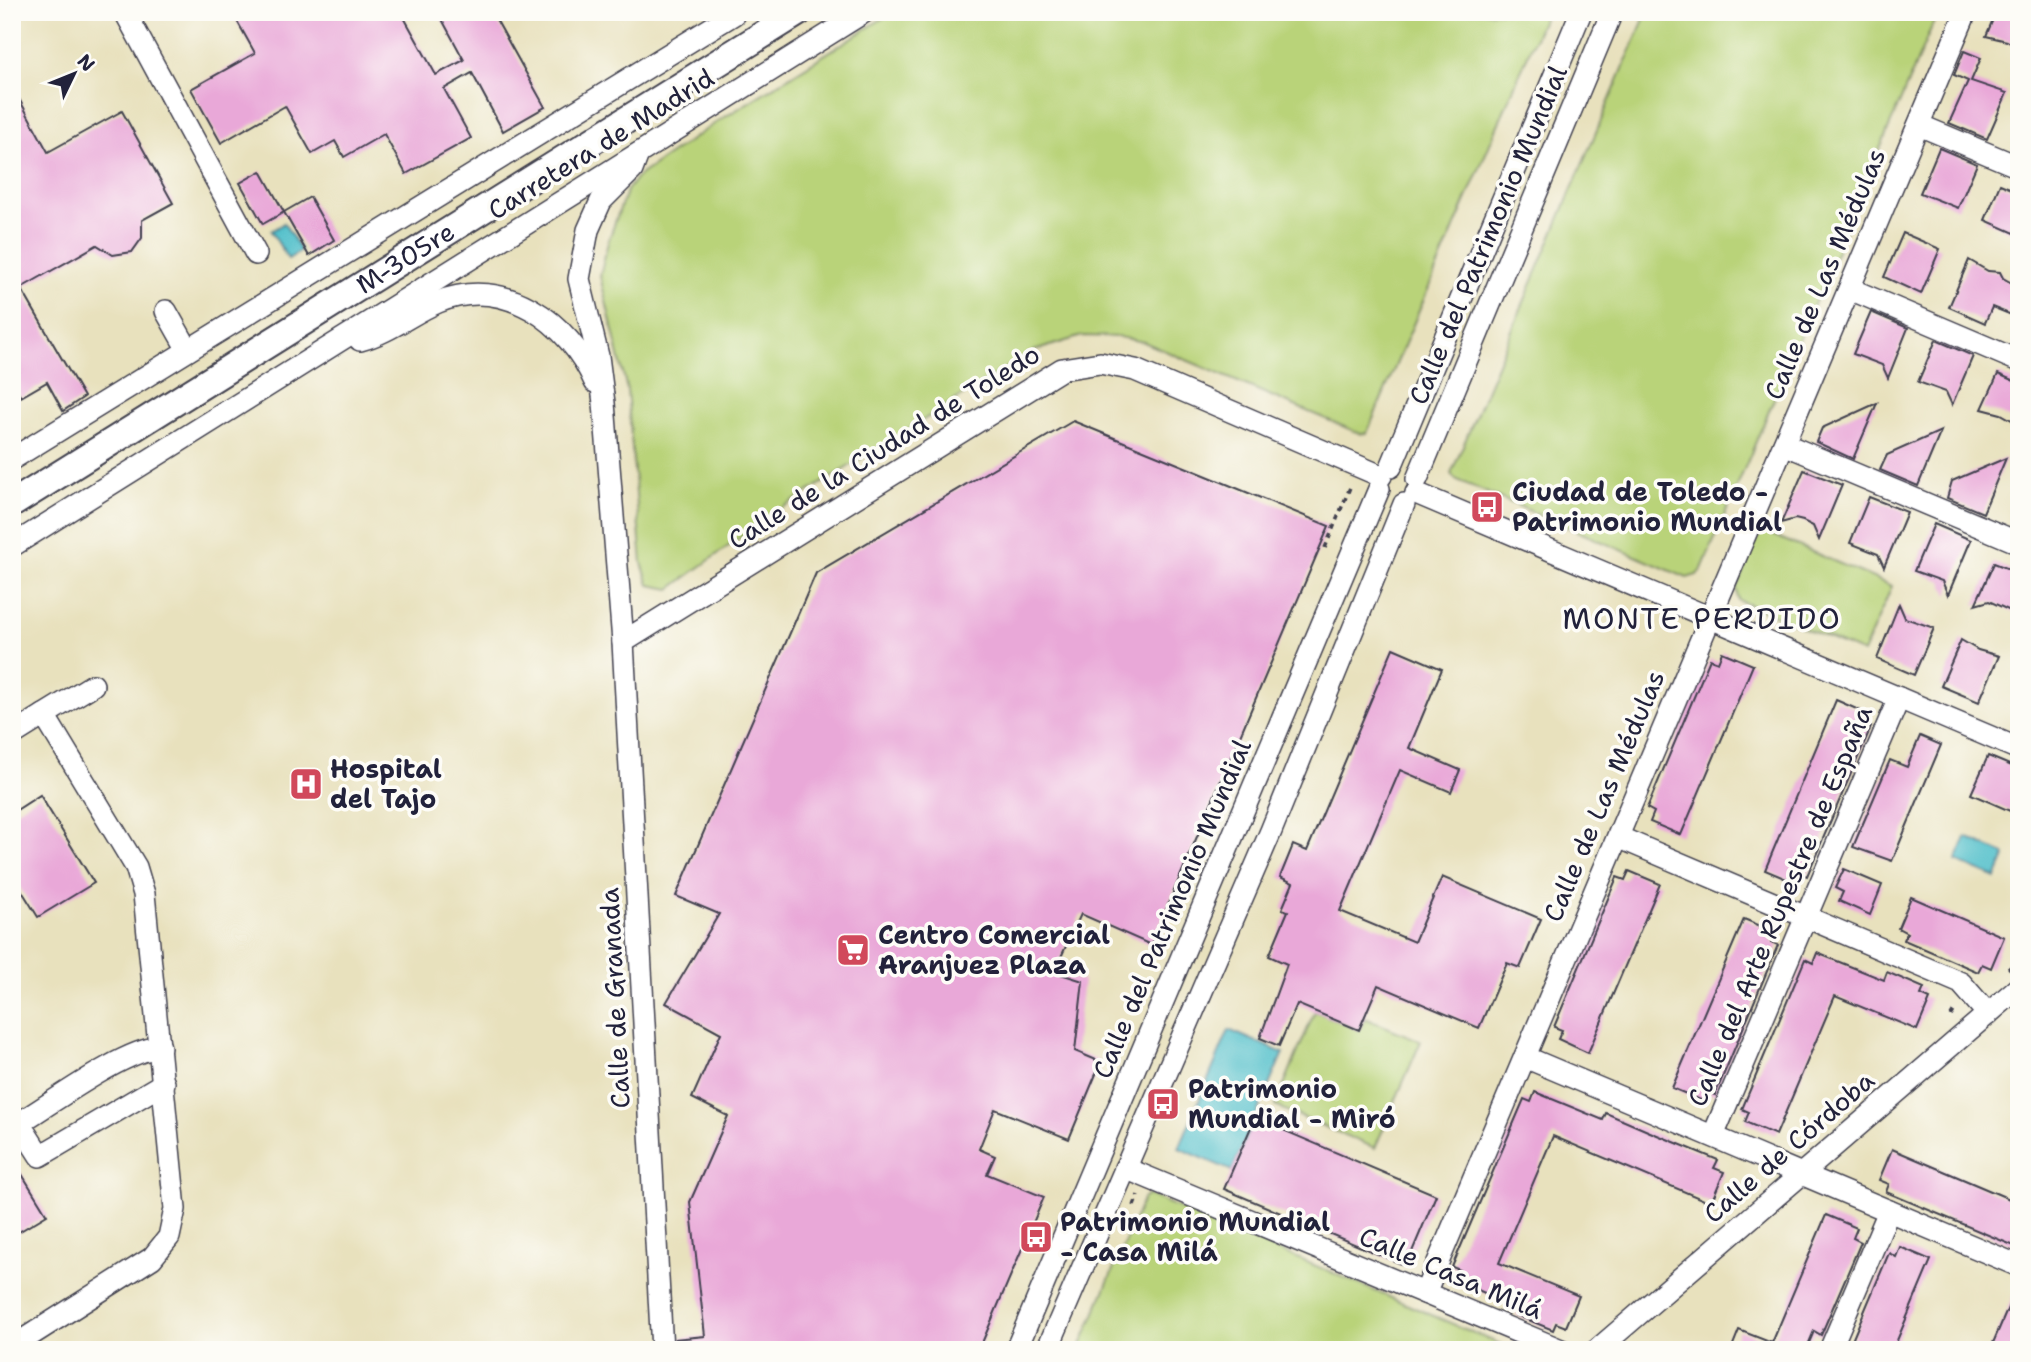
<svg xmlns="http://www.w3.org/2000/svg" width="2031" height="1362" viewBox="0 0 2031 1362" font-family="'Shantell Sans',sans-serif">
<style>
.green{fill:#b9d379;stroke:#6e7a5a;stroke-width:2}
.water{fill:#51bfca;stroke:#3a7082;stroke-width:2}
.building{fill:#e9a8d8}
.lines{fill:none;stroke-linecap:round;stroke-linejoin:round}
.minor-casing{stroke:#403f4e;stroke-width:24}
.major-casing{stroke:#403f4e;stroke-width:30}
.path{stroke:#403f4e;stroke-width:3.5;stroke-dasharray:5 5;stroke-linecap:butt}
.minor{stroke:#fff;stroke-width:21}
.major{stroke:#fff;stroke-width:26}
.labels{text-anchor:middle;stroke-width:7;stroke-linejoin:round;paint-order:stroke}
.street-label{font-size:26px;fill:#22223b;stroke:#fdfcf7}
.poi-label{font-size:26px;font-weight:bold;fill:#22223b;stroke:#fdfcf7;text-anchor:start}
.quarter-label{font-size:30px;letter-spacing:2px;fill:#22223b;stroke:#fdfcf7}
</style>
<rect width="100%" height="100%" fill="#fdfcf7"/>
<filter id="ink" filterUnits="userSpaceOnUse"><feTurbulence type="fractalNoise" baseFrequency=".0143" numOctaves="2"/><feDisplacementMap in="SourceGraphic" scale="14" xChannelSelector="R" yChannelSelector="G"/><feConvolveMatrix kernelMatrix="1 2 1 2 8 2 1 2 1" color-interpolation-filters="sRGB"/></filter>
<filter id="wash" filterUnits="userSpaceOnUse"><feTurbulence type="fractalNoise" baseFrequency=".00686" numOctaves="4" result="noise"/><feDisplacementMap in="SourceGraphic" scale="28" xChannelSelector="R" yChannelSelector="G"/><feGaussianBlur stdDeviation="1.57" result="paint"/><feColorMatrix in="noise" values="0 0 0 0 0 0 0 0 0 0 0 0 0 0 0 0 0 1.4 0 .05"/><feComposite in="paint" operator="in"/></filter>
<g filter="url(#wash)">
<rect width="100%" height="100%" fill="#e8e1bd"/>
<g class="green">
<path d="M893 12H1546L1367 433 1361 434 1144 342 1119 337 1082 336 1034 351 771 515 670 589 649 585 642 563 627 390 600 276 608 242 626 192 637 177 717 122Z"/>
<path d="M1647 12H1938L1702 569 1697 575 1687 578 1455 479 1451 474Z"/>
<path d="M1761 530 1892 586 1863 653 1738 600 1736 588Z"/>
<path d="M1315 1011 1359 1030 1365 1018 1421 1041 1375 1148 1275 1106Z"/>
<path d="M1148 1195 1151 1196 1514 1350H1079L1143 1199Z"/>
</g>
<g class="water">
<path d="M284 223 301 251 288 259 271 231Z"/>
<path d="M1966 837 2006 855 1996 878 1956 861Z"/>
<path d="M1229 1030 1283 1053 1232 1171 1179 1148Z"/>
</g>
<g id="blocks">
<g class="building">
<path d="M232 12H401L436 75 464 60 438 12H492L545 107 503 131 472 73 444 89 471 138 406 174 384 134 344 157 335 141 312 154 285 106 221 143 191 89 255 53Z"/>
<path d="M1996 12H2019V49L2007 41 1986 36Z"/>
<path d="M1964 51 1981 58 1971 81 2007 93 1987 139 1949 123 1968 81 1954 75Z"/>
<path d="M12 86 48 152 122 111 173 203 142 220V238L132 252 113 255 97 245 21 288 84 397 63 411 47 382 21 397 12 384Z"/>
<path d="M1939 148 1977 164 1958 208 1920 193Z"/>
<path d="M261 171 284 212 263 224 240 183Z"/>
<path d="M2000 184 2019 192V235L1985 220Z"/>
<path d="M310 197 334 240 309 256 284 212Z"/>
<path d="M1903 233 1940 249 1921 294 1884 277Z"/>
<path d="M1969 260 1988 271 2000 272 2003 278 2019 287V318L1992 307 1985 323 1949 307Z"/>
<path d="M1871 312 1908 328 1888 378 1882 365 1853 354Z"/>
<path d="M1936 340 1973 356 1952 405 1946 392 1918 382Z"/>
<path d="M1998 374 2019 383V424L2001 414 1982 409Z"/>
<path d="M1877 403 1853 459 1816 442 1822 428Z"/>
<path d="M1073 421 1329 526 1151 945 1081 914 1054 972 1083 981 1075 1051 1101 1062 1069 1139 995 1109 979 1149 995 1156 987 1174 1044 1197 979 1350H675V1339L705 1336 690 1202 728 1116 692 1098 721 1033 666 1003 719 914 676 896 816 573Z"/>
<path d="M1941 431 1918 486 1880 470 1887 455Z"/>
<path d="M2006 458 1983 513 1947 498 1952 481Z"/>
<path d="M1804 470 1842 485 1819 540 1813 526 1803 521 1795 519 1781 523Z"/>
<path d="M1869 497 1907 512 1884 567 1878 554 1850 543Z"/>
<path d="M1934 524 1971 540 1948 595 1942 581 1914 571Z"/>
<path d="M1994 563 2019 573V615L1989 601 1975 605Z"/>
<path d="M1899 604 1905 618 1934 628 1914 675 1877 659Z"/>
<path d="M1961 640 1978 650 1999 656 1979 702 1941 686Z"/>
<path d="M1393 648 1442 669 1409 748 1460 770 1451 792 1400 770 1340 911 1414 942 1442 877 1541 919 1520 968 1507 963 1479 1028 1378 985 1359 1030 1297 1004 1279 1046 1260 1038 1287 964 1269 956 1288 911 1282 909 1293 883 1280 877 1293 845 1307 851Z"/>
<path d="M1722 652 1753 665 1681 835 1650 822 1654 812 1647 808 1710 659 1718 662Z"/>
<path d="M1836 700 1868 714 1863 724 1871 727 1807 876 1800 873 1796 883 1765 870Z"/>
<path d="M1920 736 1941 745 1892 861 1853 847 1890 760 1907 767Z"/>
<path d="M1988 756 2019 769V815L1971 794Z"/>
<path d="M40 795 94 883 38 917 12 875V813Z"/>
<path d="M1844 869 1882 885 1870 915 1839 901 1843 892 1835 888Z"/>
<path d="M1629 871 1660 884 1588 1053 1558 1039 1562 1030 1554 1027 1617 877 1625 880Z"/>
<path d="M1911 897 2004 937 1991 968 1982 964 1978 972 1904 940 1907 933 1898 928Z"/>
<path d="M1744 919 1775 932 1771 942 1778 945 1715 1095 1707 1092 1703 1101 1672 1088Z"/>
<path d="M1817 953 1884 980 1887 972 1924 988 1921 995 1930 999 1917 1030 1835 996 1776 1135 1745 1122 1749 1112 1742 1109 1805 959 1813 963Z"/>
<path d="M1535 1092 1603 1120 1606 1113 1650 1132 1718 1160 1714 1168 1724 1172 1711 1203 1553 1136 1499 1263 1579 1296 1566 1327 1556 1323 1553 1330 1516 1315 1519 1308 1455 1280 1460 1270 1452 1267 1524 1099 1531 1102Z"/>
<path d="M1255 1118 1436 1195 1406 1266 1224 1189Z"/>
<path d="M1892 1149 2019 1203V1248L1886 1192 1889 1184 1879 1180Z"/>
<path d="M12 1158 47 1215 12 1236Z"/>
<path d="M1826 1215 1857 1228 1853 1238 1861 1242 1821 1335 1814 1331 1806 1350H1731L1739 1330 1772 1343Z"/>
<path d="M1900 1247 1931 1260 1893 1350H1848L1889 1253 1896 1257Z"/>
<path d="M2019 1282V1350H1990Z"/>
</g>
</g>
</g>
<g filter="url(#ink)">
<use href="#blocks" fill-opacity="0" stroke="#403f4e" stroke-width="2"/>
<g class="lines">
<defs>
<g id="minor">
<path d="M125 12 256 254"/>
<path d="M1919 125 2019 167"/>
<path d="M638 154 632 170 601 201 588 230 579 279 598 356 604 403 623 642 662 1350"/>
<path d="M1850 289 2019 361"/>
<path d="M166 311 188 350"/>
<path d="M360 340C388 333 412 313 438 302 505 275 569 322 595 382"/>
<path d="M1784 444 2019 543"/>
<path d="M12 459 734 14"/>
<path d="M1391 467 1581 12"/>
<path d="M1417 479 1612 12"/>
<path d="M1416 493 2019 749"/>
<path d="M12 546 864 12"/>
<path d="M623 642 1062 369 1100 363 1135 370 1381 476"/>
<path d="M44 715 93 685"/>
<path d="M12 735 44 715 136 867 144 894 175 1209 169 1237 152 1258 12 1347"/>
<path d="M1618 837 1961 983 1988 1014"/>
<path d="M160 1047C122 1051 54 1102 19 1123L40 1156 164 1083"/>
<path d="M1525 1057 2019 1266"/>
<path d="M1713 1136 1899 698"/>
<path d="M1125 1168 1561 1350"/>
<path d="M1425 1293 1966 12"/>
<path d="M1016 1350 1379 489"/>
<path d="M1047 1350 1271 831 1404 504"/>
<path d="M1597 1350 2019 987"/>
<path d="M1830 1350 1889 1211"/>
</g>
<g id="major">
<path id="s1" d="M12 504 799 12"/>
</g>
</defs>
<use href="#minor" class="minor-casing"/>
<use href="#major" class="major-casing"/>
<g class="path">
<path d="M1325 548 1351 485"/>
<path d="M2008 969 2019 960"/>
<path d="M1951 1016 1956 1008"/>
<path d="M1134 1206 1138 1195"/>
</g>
<use href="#minor" class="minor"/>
<use href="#major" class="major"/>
</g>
</g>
<defs>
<symbol id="bus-square" viewBox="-11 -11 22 22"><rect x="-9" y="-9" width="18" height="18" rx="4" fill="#d1495b" stroke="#fdfcf7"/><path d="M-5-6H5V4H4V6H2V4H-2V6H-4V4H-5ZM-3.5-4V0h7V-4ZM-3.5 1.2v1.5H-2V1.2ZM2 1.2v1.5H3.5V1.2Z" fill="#fff"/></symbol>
<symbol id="hospital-square" viewBox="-11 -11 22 22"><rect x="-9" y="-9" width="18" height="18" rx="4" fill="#d1495b" stroke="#fdfcf7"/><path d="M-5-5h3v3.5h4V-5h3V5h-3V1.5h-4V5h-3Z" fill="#fff"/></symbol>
<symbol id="supermarket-square" viewBox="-11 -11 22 22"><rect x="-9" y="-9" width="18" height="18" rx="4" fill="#d1495b" stroke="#fdfcf7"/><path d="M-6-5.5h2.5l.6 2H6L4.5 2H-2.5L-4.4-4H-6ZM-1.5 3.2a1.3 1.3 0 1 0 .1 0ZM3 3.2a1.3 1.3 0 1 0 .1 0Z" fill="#fff"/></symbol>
</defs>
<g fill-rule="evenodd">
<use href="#bus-square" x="1468" y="488" width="38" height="38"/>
<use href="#hospital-square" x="287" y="765" width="38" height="38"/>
<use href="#supermarket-square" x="834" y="931" width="38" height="38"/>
<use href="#bus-square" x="1144" y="1085" width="38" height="38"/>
<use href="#bus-square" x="1017" y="1218" width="38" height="38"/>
</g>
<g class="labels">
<g class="street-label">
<text transform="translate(601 144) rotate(-32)" y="9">Carretera de Madrid</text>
<text transform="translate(1488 235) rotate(-67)" y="9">Calle del Patrimonio Mundial</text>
<text dy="9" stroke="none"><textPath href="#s1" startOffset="464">M-305re</textPath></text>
<text transform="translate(1825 274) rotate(-67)" y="9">Calle de Las Médulas</text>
<text transform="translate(884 447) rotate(-32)" y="9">Calle de la Ciudad de Toledo</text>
<text transform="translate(1604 796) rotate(-67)" y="9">Calle de Las Médulas</text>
<text transform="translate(1780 906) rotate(-67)" y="9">Calle del Arte Rupestre de España</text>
<text transform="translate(1172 909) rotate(-67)" y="9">Calle del Patrimonio Mundial</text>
<text transform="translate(615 998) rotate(-93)" y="9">Calle de Granada</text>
<text transform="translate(1789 1147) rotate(-41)" y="9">Calle de Córdoba</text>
<text transform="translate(1451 1273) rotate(23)" y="9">Calle Casa Milá</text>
</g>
<g class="poi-label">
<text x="1512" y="501">Ciudad de Toledo -<tspan x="1512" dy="30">Patrimonio Mundial</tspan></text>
<text x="330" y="778">Hospital<tspan x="330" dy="30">del Tajo</tspan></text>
<text x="878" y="944">Centro Comercial<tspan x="878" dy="30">Aranjuez Plaza</tspan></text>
<text x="1188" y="1098">Patrimonio<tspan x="1188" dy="30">Mundial - Miró</tspan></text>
<text x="1060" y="1231">Patrimonio Mundial<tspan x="1060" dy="30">- Casa Milá</tspan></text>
</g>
<g class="quarter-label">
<text x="1702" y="629">MONTE PERDIDO</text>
</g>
</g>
<rect width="2031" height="1362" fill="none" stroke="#fdfcf7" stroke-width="42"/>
<g transform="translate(74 74) rotate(47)" stroke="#fdfcf7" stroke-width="5" paint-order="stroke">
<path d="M0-5L12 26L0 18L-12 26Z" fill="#22223b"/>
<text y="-10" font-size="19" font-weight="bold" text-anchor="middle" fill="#22223b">N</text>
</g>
</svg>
